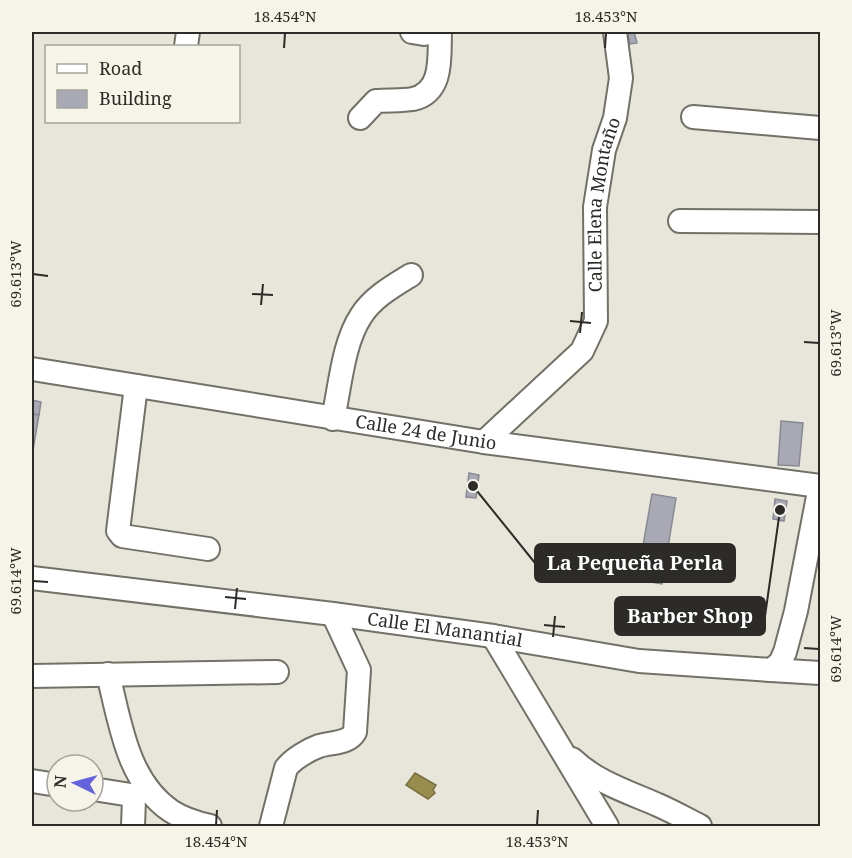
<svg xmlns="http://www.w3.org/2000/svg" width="852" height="858" viewBox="0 0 852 858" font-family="'Noto Serif',serif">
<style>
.water{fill:#998d4d;stroke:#787042;stroke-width:1.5}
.building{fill:#a8a9b4;stroke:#878993;stroke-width:1.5}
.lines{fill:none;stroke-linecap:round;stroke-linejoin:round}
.minor-casing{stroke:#727167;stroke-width:26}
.minor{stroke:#fff;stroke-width:22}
.ticks{fill:none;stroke:#2c2b27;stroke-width:2}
.labels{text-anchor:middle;stroke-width:4.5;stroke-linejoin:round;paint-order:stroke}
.street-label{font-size:18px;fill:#2c2b27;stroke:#f6f4e8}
.leader{fill:none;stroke:#2c2b27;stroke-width:2}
.callout-dot{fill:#2c2b27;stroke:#f6f4e8;stroke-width:2}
.callout{fill:#2c2b27;stroke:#2c2b27;stroke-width:2}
.callout-label{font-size:20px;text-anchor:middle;font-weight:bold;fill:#fff}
.neatline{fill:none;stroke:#2c2b27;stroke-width:2}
.ticks-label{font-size:15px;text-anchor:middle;fill:#2c2b27}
</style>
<rect width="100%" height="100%" fill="#e8e6db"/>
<path class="water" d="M415 773 436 785 433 790 435 793 428 799 406 785Z"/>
<g class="building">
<path d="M627 32H634L637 43 630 44Z"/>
<path d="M32 400 41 402 39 415 32 414Z"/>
<path d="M32 414 39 415 33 450H32Z"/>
<path d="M781 421 803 423 799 466 778 465Z"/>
<path d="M469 473 479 475 476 498 466 497Z"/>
<path d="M652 494 676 498 662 584 637 580Z"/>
<path d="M775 499 787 501 784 521 773 519Z"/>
</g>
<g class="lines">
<defs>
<g id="minor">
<path d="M412 32 424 34 437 32"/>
<path d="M186 46 188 32"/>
<path d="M693 117 820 128"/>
<path d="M360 118 376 101C388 100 402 101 413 99 444 92 439 56 440 32"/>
<path d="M680 221 820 222"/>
<path id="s1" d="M32 369 484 442 820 486"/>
<path d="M136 386 118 531 122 536 208 549"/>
<path d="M333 419C340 387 343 343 361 316 372 298 393 286 411 275"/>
<path id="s2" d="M484 442 582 351 596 321 595 207 604 150 615 118 621 78 615 32"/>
<path id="s3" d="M32 578 333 614 493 636 639 661 771 670 780 663 785 652 796 611 820 486"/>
<path d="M493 636 607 826"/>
<path d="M771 670 820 673"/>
<path d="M108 674C120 722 127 781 171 811 183 819 197 823 210 826"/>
<path d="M32 676 277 672"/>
<path d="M572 759C596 782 628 792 658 805 672 811 686 819 700 826"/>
<path d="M32 781 57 785"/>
<path d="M93 789 131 795 134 798 133 826"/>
<path d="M271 826 286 768C293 759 308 750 319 746 332 742 348 744 355 732L359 670 333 614"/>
</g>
</defs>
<use href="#minor" class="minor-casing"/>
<use href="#minor" class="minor"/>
</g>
<path class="ticks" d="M284 48 285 33M605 48 606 33M33 274 48 276M252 294 273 295M261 305 263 284M570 321 591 323M580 333 582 312M804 342 819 343M33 581 48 582M225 597 246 599M235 609 237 588M544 625 565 627M553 637 555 616M804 648 819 649M216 825 217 810M537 825 538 810"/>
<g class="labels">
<g class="street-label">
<text dy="6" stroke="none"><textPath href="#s2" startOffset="284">Calle Elena Montaño</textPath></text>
<text dy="6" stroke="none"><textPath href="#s1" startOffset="399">Calle 24 de Junio</textPath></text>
<text dy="6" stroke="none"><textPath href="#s3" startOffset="416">Calle El Manantial</textPath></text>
</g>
</g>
<path class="leader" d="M473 486L535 563M780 510L765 616"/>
<g class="callout-dot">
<circle cx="473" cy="486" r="6"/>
<circle cx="780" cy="510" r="6"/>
</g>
<g class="callout">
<rect x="535" y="544" width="200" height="38" rx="6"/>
<rect x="615" y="597" width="150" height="38" rx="6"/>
</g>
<g class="callout-label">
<text x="635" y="570">La Pequeña Perla</text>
<text x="690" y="623">Barber Shop</text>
</g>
<rect width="852" height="858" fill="none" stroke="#f6f4e8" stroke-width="66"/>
<rect x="45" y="45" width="195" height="78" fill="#f6f4e8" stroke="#a5a49b" stroke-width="1.5"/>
<rect x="57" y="64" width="30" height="9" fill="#ffffff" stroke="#a5a49b" stroke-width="1.5"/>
<text x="99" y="75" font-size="18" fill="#2c2b27">Road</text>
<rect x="57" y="90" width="30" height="18" fill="#a8a9b4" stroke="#a5a49b" stroke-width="1.5"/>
<text x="99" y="105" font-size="18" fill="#2c2b27">Building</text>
<g transform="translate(75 783) rotate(275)"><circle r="28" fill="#f6f4e8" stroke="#a5a49b" stroke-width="1.5"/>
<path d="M0-4.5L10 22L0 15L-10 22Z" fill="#6563dc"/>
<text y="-9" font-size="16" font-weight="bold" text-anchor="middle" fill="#2c2b27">N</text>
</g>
<rect x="33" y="33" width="786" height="792" class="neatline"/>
<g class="ticks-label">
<text x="285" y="22">18.454°N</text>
<text x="606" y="22">18.453°N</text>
<text transform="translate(16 274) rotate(-90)" y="5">69.613°W</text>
<text transform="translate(836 343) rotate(-90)" y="5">69.613°W</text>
<text transform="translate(16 581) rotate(-90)" y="5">69.614°W</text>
<text transform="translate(836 649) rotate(-90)" y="5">69.614°W</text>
<text x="216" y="847">18.454°N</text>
<text x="537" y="847">18.453°N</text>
</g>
</svg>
